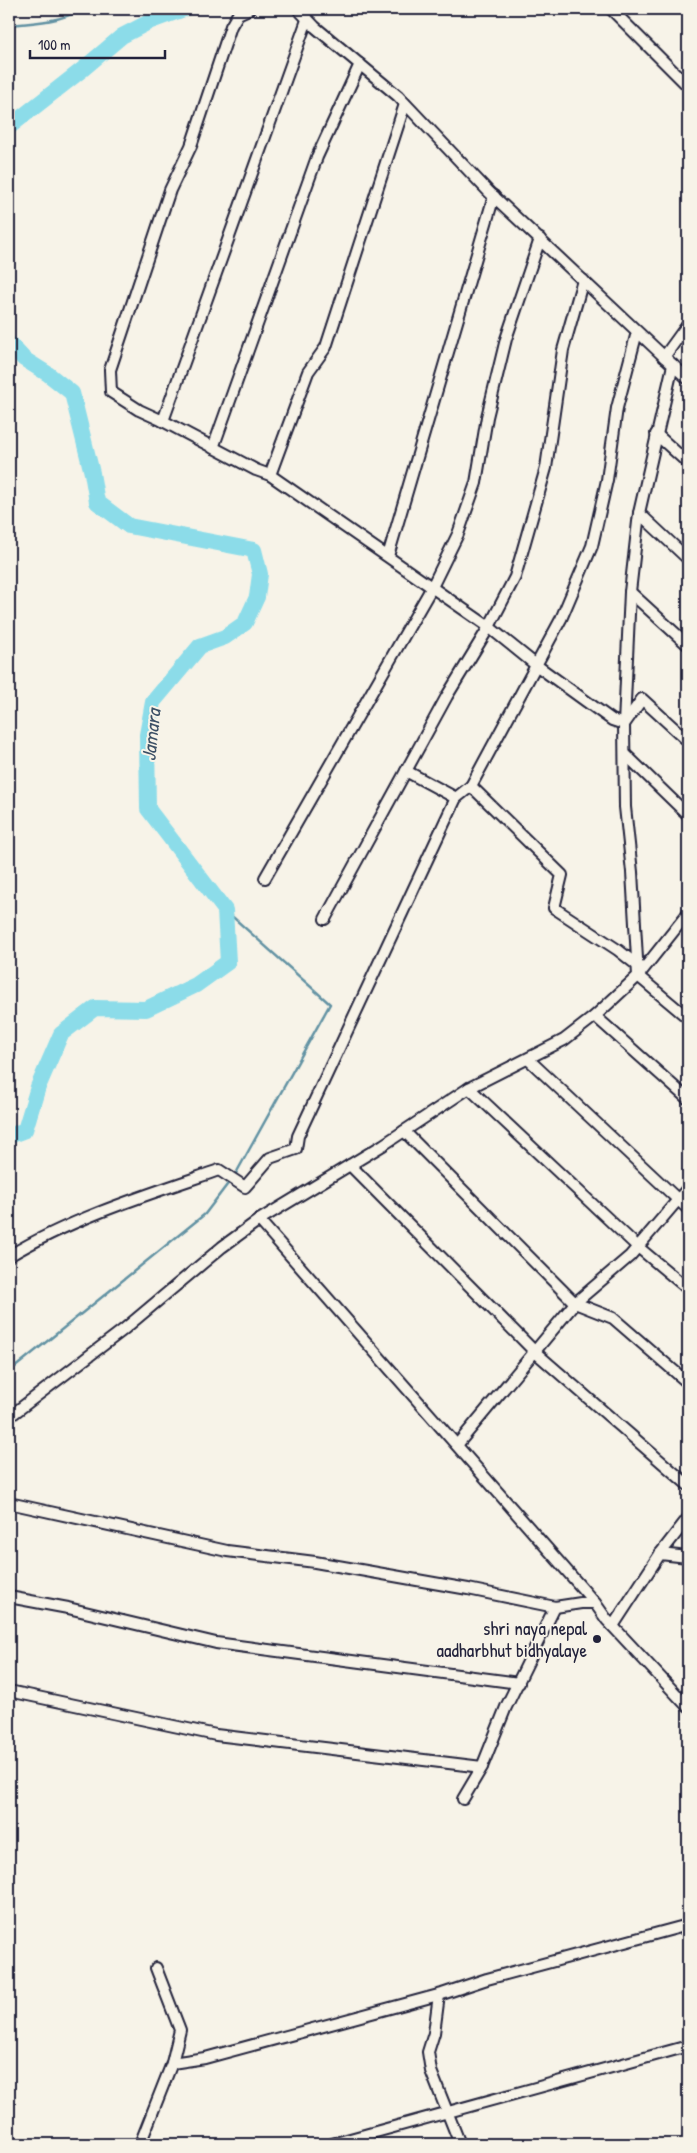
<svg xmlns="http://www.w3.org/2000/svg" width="697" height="2153" viewBox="0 0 697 2153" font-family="'Patrick Hand',sans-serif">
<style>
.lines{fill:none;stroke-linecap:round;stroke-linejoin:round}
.stream{stroke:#6292a3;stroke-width:2.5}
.river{stroke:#8cdce9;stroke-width:16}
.street-casing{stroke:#22223b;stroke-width:14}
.street{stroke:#f7f3e8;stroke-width:10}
.poi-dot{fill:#22223b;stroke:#f7f3e8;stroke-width:2}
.labels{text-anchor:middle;stroke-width:4;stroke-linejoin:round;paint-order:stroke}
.poi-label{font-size:19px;fill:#22223b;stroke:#f7f3e8;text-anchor:end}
.water-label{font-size:20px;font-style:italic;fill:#3c5066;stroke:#f7f3e8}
</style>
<rect width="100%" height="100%" fill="#f7f3e8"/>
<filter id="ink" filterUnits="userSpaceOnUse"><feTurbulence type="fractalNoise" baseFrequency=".02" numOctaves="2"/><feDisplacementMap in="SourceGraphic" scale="10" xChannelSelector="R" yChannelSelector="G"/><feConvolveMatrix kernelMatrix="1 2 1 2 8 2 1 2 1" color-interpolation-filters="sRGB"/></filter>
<g filter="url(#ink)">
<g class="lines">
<g class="stream">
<path d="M9 25C34 23 60 22 82 9"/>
<path d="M225 910 330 1004 234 1177"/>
<path d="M9 1372 205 1214 230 1181"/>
</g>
<g class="river">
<path d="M9 127 83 69 122 36 151 21 184 9"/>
<path d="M9 343 24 359 48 374 72 393 92 473 97 502 129 526 254 550 260 574 257 597 245 623 225 637 200 646 153 702 147 735 148 809 225 910 228 962 196 985 146 1009 95 1008 61 1034 38 1087 25 1130 9 1136"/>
</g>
<defs>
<g id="street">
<path d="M611 9 688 86"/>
<path d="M307 20 163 421 256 470 270 475 489 627 536 665 612 720 624 724"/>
<path d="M664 357 688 324"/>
<path d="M673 365 688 379"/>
<path d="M163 421 139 410 111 392 110 370 170 190 191 146 231 26 238 14 249 9"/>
<path d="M656 434 688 463"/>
<path d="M213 448 317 157 360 64"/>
<path d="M270 475 308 372 326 347 405 104"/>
<path d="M639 513 688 559"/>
<path d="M388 556 494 196"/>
<path d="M630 592 688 645"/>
<path d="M625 723 642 699 688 741"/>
<path d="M625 754 688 815"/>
<path d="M406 771 456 798"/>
<path d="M471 786 562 875 554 908 618 950 637 965"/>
<path d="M265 878 432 587 458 534 476 483 487 417 506 339 540 239"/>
<path d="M688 913 638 976 688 1018"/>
<path d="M325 919 447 696 489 627 515 577 546 468 563 350 583 280"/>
<path d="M595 1016 688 1099"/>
<path d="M528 1059 688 1209"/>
<path d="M469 1088 638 1247 688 1289"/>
<path d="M404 1131 575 1303 613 1318 688 1383"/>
<path d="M350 1165 535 1352 688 1485"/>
<path d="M259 1220 595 1603 607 1620 688 1707"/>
<path d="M9 1256C72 1218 149 1194 219 1170L245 1187 270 1158 296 1149 298 1136 456 798 471 786 561 619 592 546 607 480 617 408 637 332"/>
<path d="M9 1417 123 1330 222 1247 259 1220 383 1145 469 1088 564 1040 595 1016 638 976 632 872 625 807 624 724 630 592 639 513 673 365 489 192 398 96 315 27 298 9"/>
<path d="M457 1445 575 1303 630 1256 688 1188"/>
<path d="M9 1503 227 1551 315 1562 468 1589 555 1607 581 1603H595"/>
<path d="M660 1554 688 1557"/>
<path d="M9 1597 68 1608 216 1643 519 1683"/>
<path d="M613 1626 660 1554 688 1518"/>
<path d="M9 1691 216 1735 482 1767"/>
<path d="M463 1799 482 1767 506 1707 555 1607"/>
<path d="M439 1995 434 2033 428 2052 431 2071 460 2144"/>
<path d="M172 2063 205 2058 442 1994 487 1979 688 1925"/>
<path d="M140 2144 172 2063 180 2030 156 1968"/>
<path d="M332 2144 688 2046"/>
</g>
</defs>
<use href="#street" class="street-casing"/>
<use href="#street" class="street"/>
</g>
</g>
<circle class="poi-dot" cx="597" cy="1639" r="5"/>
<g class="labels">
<g class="poi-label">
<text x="587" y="1635">shri naya nepal<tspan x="587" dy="22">aadharbhut bidhyalaye</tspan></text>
</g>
<g class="water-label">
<text transform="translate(151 735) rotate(-84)" y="7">Jamara</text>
</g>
</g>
<rect width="697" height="2153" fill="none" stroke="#f7f3e8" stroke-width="30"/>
<rect x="15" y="15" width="667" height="2123" fill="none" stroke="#22223b" stroke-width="2" filter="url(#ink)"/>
<path d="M30 50v8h135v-8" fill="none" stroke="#22223b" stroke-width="2.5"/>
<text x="38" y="50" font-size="15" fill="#22223b" stroke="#f7f3e8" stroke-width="4" paint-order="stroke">100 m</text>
</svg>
